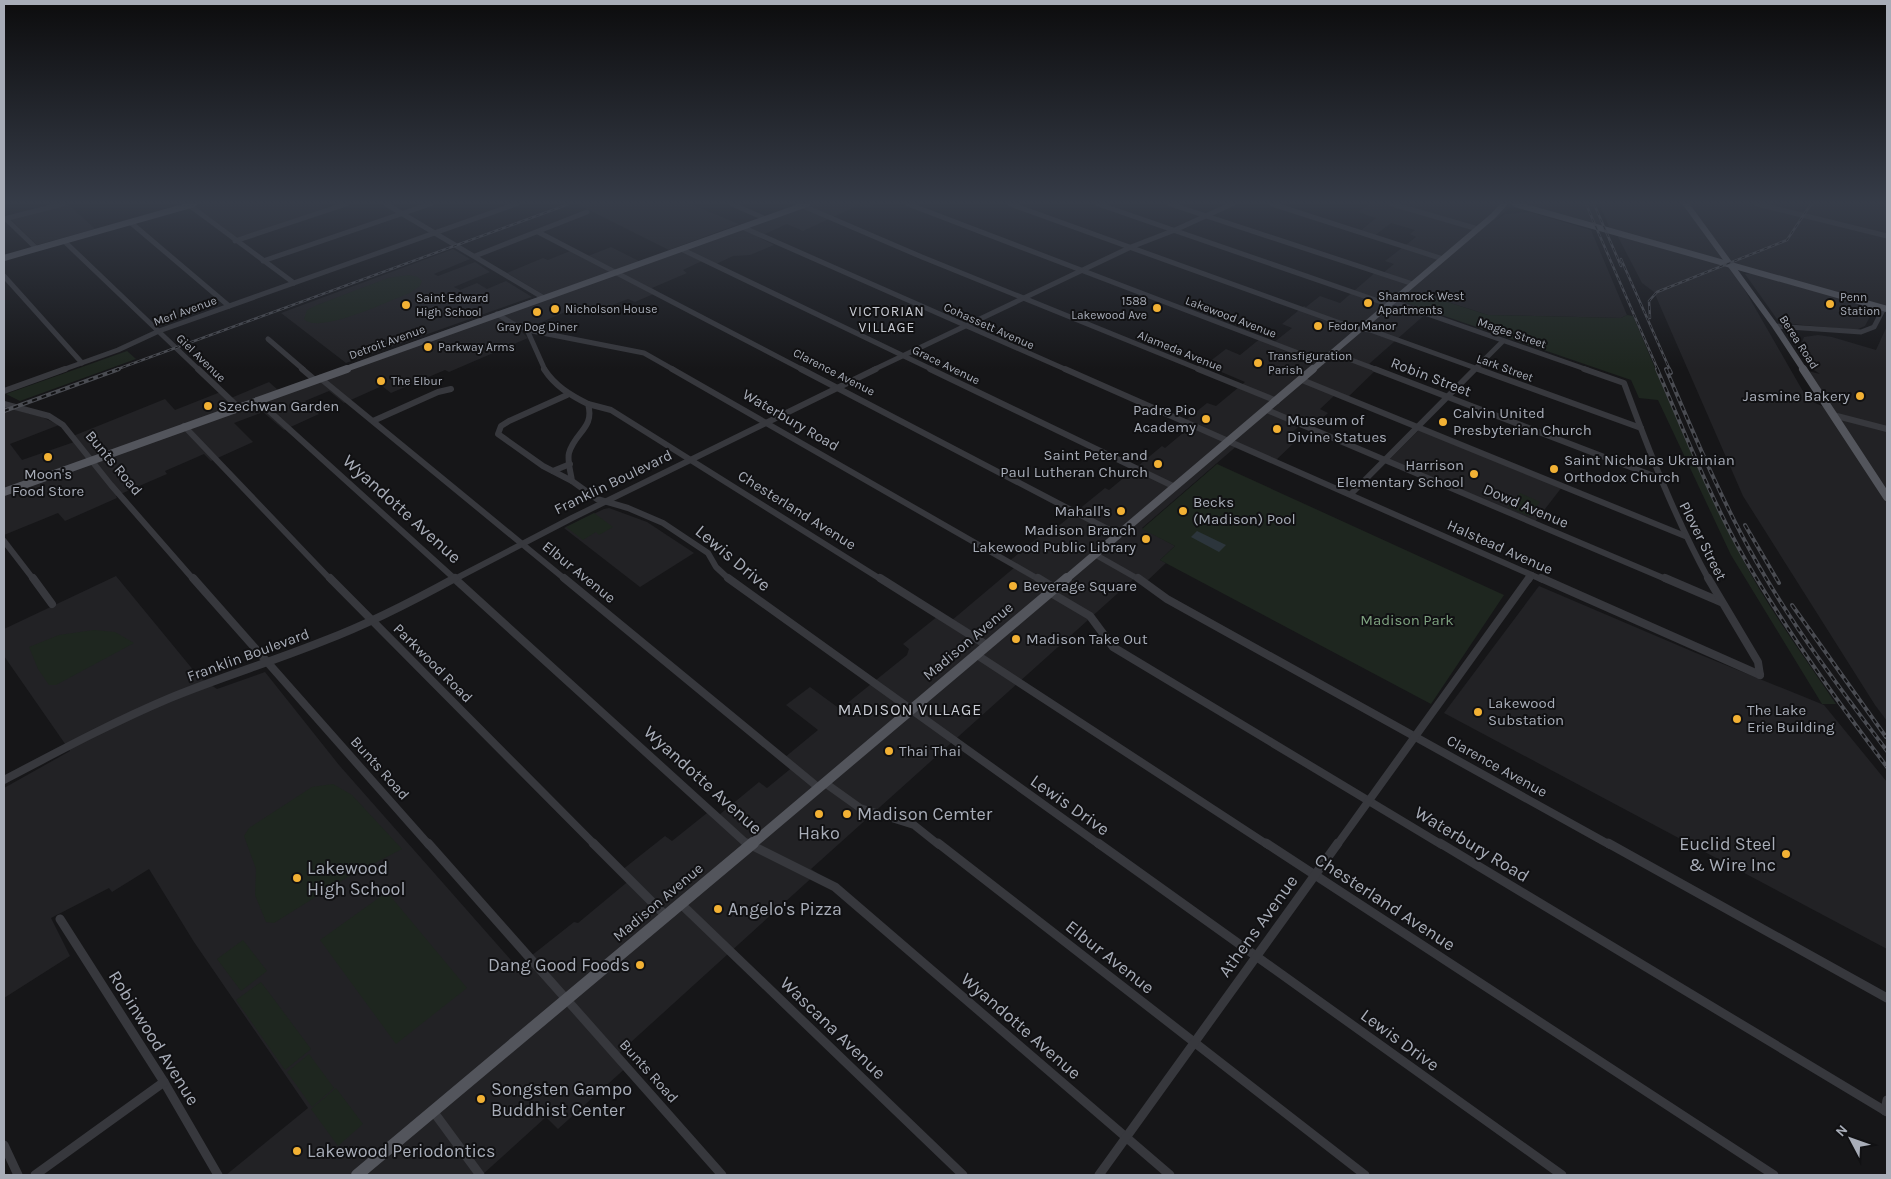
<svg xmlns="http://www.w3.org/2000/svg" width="1891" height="1179" viewBox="0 0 1891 1179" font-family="Karla,sans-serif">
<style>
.built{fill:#222225}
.green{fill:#1e261f}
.water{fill:#2c353c}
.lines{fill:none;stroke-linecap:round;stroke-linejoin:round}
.minor-far3{stroke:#37383d;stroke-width:5}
.minor-far2{stroke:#37383d;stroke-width:6}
.minor-far1{stroke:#37383d;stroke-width:8}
.minor{stroke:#37383d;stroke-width:9}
.major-far3{stroke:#53555c;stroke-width:6}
.major-far2{stroke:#53555c;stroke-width:8}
.major-far1{stroke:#53555c;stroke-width:10}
.major{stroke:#53555c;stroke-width:12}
.rail-far1-casing{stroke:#4a4c52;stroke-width:2.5}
.rail-casing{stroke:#4a4c52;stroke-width:4}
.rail-far1{stroke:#111113;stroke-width:1;stroke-dasharray:4;stroke-linecap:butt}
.rail{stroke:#111113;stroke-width:2;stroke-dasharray:5;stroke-linecap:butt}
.poi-dot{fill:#f2b134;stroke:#111113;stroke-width:2}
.labels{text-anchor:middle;stroke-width:4;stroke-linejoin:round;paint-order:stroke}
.far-poi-label{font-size:12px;fill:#a8adb8;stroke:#111113;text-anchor:start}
.far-street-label{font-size:12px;fill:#a8adb8;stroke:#111113}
.far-neighbourhood-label{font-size:14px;letter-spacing:1px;fill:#c9ccd4;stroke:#111113}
.street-label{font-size:15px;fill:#a8adb8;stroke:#111113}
.poi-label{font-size:15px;fill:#a8adb8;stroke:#111113;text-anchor:start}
.park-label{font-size:15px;fill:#7fa381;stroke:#111113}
.neighbourhood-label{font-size:16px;letter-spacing:1px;fill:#c9ccd4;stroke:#111113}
.near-street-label{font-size:18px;fill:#a8adb8;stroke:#111113}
.near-poi-label{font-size:18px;fill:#a8adb8;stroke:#111113;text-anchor:start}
</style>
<rect width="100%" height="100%" fill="#161618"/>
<g class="built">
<path d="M68 204 95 229 37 245 10 219Z"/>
<path d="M206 204H319L327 209 237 239 195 207Z"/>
<path d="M581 204H690L739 224 669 250 579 205Z"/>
<path d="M813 204H875L867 208 859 205 803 231 787 224 758 237 774 245 750 255 733 256 712 266 702 261 683 270 687 273 652 288 658 292 635 302 628 299 592 313 579 306 521 331 528 338 449 372 445 370 391 393 382 386 344 403 329 391 305 401 319 414 284 430 263 412 234 423 253 442 211 461 204 454 165 471 167 474 116 496 117 498 65 521 58 513 4 535V407L42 417 59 425 10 444 22 460 77 441 73 436 165 399 175 410 223 391 231 398 269 382 278 390 544 295 507 273 543 258 548 260 575 249 588 256 611 247 645 264Z"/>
<path d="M1369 204H1513L1495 221 1505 214 1529 212 1591 230 1627 315 1621 318 1488 315 1416 292 1405 302 1429 311 1369 364 1378 368 1346 399 1335 395 1320 409 1328 413 1315 425 1305 421 1287 437 1296 441 1276 460 1239 444 1142 528 1175 546 1160 560 1166 563 1146 582 1137 576 811 869 817 873 619 1053 629 1065 558 1129 546 1117 482 1175H226L308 1108 194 942 149 869 112 892 109 888 51 918 70 956 4 998V788L70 751 4 656V629L116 576 199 677 217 689 265 672 339 765 517 967 574 922 578 923 631 879 622 870 665 836 672 841 712 809 719 815 759 782 767 788 794 766 784 758 818 730 786 705 810 687 840 709 907 655 909 649 903 644 933 620 940 614 951 621 1015 567 1007 563 1041 535 1045 537 1105 488 1109 490 1162 446 1165 448 1189 428 1181 424 1207 403 1216 406 1245 382 1205 365 1226 349 1240 355 1261 338 1273 343 1292 328 1282 324 1304 306 1306 307 1320 296 1340 303 1377 271 1383 273 1394 264 1385 261 1416 237 1410 234 1415 230 1391 223 1374 236 1359 232 1376 218 1358 212Z"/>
<path d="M1515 204H1594L1605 229Z"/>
<path d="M1599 204H1887V309L1731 266 1808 400 1829 409 1804 370 1820 374 1814 370 1798 352 1804 337 1818 335 1832 337 1876 350 1887 326V721L1875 705 1743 496 1654 292 1642 283 1616 233 1611 231Z"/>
<path d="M453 249 470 259 434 274 438 276 475 262 490 272 454 287 460 290 477 283 487 289 506 281 532 297 346 363 281 313Z"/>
<path d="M1751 273 1871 307 1874 309 1865 326 1856 330 1782 323 1779 322 1745 274Z"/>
<path d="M1419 430 1562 487 1535 522 1389 460Z"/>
<path d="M609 508 647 522 694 553 640 587 564 528 604 509Z"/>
<path d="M1539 586 1696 653 1824 705 1887 782V949L1444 713Z"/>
</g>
<g class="green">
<path d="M409 275 418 277 422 281 420 286 410 293C390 300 320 335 304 319L307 310 317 305 388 278Z"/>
<path d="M1416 292 1488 315 1621 318 1627 315 1633 316C1667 396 1700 477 1740 554 1767 607 1803 655 1836 704H1822L1731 555 1658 400 1639 398 1631 380 1404 302Z"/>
<path d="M127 351 136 359 20 401 6 394Z"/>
<path d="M1217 464 1504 595 1431 704 1160 560 1175 546 1142 529Z"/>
<path d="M1520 493 1540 502 1529 516 1508 507Z"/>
<path d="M594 513 613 527 599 535 596 532 583 540 566 527Z"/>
<path d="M94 630 115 632 134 643 56 685H49L38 669 29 647 59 635Z"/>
<path d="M333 784 352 795 402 849 346 878 274 923 266 922 255 895 256 869 244 836 249 828 312 787Z"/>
<path d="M387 892 467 988 396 1044 320 940Z"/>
<path d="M243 940 267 971 241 991 217 959Z"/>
<path d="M261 982 311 1049 285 1070 236 1000Z"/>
<path d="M309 1054 334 1088 312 1107 287 1072Z"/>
<path d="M336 1088 363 1124 338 1146 311 1109Z"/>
</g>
<path class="water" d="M1197 531 1226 545 1219 552 1191 537Z"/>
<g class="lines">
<g class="minor-far3">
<path d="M386 204 544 298"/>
<path d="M732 204 766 219"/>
<path d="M908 204 1322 362"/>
<path d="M1010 204 1354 328 1370 330 1481 370"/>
<path d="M1098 204 1390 305"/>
<path d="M1170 204 1413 284"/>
<path d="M1272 204 1443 259"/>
<path d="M1392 204 1478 229"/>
<path d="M1757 204 1887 236"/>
<path d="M189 205 294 283"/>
<path d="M803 206 922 257 1201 370"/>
<path d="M4 219 63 204"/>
<path d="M6 219 36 248"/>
<path d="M130 222 229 306"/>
<path d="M742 227 1067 370"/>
<path d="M538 232 803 370"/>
<path d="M64 241 199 370"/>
<path d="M235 241 346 204"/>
<path d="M681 249 933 370"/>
<path d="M475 256 587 212"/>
<path d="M263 261 430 204"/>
<path d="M4 276 82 363"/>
<path d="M1393 302 1588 370"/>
<path d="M497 314 515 325 532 331 644 353 674 370"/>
<path d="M1775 326 1861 332 1874 327 1884 308"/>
<path d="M528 332 545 370"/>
<path d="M268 339 304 370"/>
<path d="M1333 353 1378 370"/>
<path d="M62 370 118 350 159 331 516 204"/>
<path d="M873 370 1131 247 1175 230 1232 204"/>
<path d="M1474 370 1503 341"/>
</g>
<g class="minor-far2">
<path d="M198 369 238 407"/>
<path d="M302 369 315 380"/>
<path d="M544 369C555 386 570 395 588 404 595 428 575 432 569 453 567 461 571 473 572 481L597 499 628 508 663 523 708 553 716 567 730 580"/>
<path d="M672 369 1040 580"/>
<path d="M801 369 1119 535"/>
<path d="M930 369 1175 487"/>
<path d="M1065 369 1543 580"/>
<path d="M1198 369 1277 401"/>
<path d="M1375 369 1659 478"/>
<path d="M1478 369 1641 428"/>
<path d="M1584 369 1624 383C1649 451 1674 516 1709 580"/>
<path d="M320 378 566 580"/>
<path d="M1302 380 1685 536"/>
<path d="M4 391 65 369"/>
<path d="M567 395 509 421 501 426 498 434 543 466 572 481"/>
<path d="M257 400 456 580"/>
<path d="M4 404 49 416 63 425 111 485 194 580"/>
<path d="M588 404 611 410 882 580"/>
<path d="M1267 410 1668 580"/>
<path d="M1833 415 1887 429"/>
<path d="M373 421 438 392 451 389"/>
<path d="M184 426 331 580"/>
<path d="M553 471 570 464"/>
<path d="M1351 494 1475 369"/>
<path d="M4 541 34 580"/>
<path d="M1096 555 1140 580"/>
<path d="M453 580 572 518 876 369"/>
<path d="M1529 580 1532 575"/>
</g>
<g class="minor-far1">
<path d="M33 578 52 604"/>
<path d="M193 578 429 845"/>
<path d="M330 578 595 845"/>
<path d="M454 578 748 845"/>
<path d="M564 578 819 788"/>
<path d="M728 578 1100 845"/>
<path d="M880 578 988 646"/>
<path d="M1038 578 1056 589"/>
<path d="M1138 578 1167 599 1610 845"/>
<path d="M1541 578 1760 675"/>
<path d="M1665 578 1721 602"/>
<path d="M1708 578 1758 662 1760 675"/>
<path d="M1051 593 1090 616 1113 647 1442 845"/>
<path d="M977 655 1268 845"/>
<path d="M4 780C59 751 113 722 170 698 221 677 274 661 326 640 371 623 413 601 455 578"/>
<path d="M825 783 860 808 914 825 939 845"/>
<path d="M1337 845 1529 578"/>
</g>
<g class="minor">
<path d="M428 843 722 1175"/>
<path d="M593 843 666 916"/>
<path d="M747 843 835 887 1170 1175"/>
<path d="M938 843 1365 1175"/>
<path d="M1098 843 1562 1175"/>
<path d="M1266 843 1774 1175"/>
<path d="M1440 843 1887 1112"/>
<path d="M1608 843 1887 998"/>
<path d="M681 904 963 1175"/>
<path d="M60 919 164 1082 218 1175"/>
<path d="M433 1111 480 1175"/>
<path d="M1885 1111 1887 1100"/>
<path d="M4 1145 18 1175"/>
<path d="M35 1175 164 1082"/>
<path d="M1099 1175 1338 843"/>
</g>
<g class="major-far3">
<path d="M1515 204 1887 309"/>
<path d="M1686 204 1775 326 1804 370"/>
<path d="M4 258 194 204"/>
<path d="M343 370 807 204"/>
<path d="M1312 370 1493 216 1504 204"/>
</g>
<g class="major-far2">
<path d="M1803 369 1887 497"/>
<path d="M4 492 347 369"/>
<path d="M1065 580 1313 369"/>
</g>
<path class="major-far1" d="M751 845 1067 578"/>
<path class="major" d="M357 1175 753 843"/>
<defs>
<g id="rail-far1">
<path d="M1586 204 1658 370"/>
<path d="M1594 204 1621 266"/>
<path d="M1621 259 1670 370"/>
<path d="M1650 318 1649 301 1657 292 1787 240 1811 204"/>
<path d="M115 370 569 204"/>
</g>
<g id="rail">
<path d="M1657 369C1685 433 1711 500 1746 561 1788 633 1837 701 1887 767"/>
<path d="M1666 369C1694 434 1721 500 1756 561 1794 628 1841 690 1887 751"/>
<path d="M1669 369 1671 373"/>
<path d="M4 411 119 369"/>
<path d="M1745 525 1779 583"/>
<path d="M1792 605 1886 737"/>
</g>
</defs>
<use href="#rail-far1" class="rail-far1-casing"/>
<use href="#rail" class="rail-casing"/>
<use href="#rail-far1" class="rail-far1"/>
<use href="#rail" class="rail"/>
</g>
<linearGradient id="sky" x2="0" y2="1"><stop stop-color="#0c0c0d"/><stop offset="0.55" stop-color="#363c48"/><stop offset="1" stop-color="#363c48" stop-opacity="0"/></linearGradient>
<rect width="1891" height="369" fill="url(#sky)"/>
<g class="poi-dot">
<circle cx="1368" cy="303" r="5"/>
<circle cx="1830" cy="304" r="5"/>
<circle cx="406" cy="305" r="5"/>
<circle cx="1157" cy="308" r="5"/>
<circle cx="555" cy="309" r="5"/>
<circle cx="537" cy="312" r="5"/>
<circle cx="1318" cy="326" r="5"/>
<circle cx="428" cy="347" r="5"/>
<circle cx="1258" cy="363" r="5"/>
<circle cx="381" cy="381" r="5"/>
<circle cx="1860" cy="396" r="5"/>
<circle cx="208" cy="406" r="5"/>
<circle cx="1206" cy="419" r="5"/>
<circle cx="1443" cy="422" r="5"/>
<circle cx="1277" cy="429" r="5"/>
<circle cx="48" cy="457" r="5"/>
<circle cx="1158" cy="464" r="5"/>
<circle cx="1554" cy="469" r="5"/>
<circle cx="1474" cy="474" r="5"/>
<circle cx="1121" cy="511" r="5"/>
<circle cx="1183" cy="511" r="5"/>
<circle cx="1146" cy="539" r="5"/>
<circle cx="1013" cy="586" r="5"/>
<circle cx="1016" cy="639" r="5"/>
<circle cx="1478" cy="712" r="5"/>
<circle cx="1737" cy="719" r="5"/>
<circle cx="889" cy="751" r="5"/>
<circle cx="819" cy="814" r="5"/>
<circle cx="847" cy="814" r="5"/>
<circle cx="1786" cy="854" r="5"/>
<circle cx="297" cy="878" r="5"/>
<circle cx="718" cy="909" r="5"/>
<circle cx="640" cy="965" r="5"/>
<circle cx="481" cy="1099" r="5"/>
<circle cx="297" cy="1151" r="5"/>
</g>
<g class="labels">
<g class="far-poi-label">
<text x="1378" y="300">Shamrock West<tspan x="1378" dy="14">Apartments</tspan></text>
<text x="1840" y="301">Penn<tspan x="1840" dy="14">Station</tspan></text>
<text x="416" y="302">Saint Edward<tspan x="416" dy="14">High School</tspan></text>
<text x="1147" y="305" text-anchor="end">1588<tspan x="1147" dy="14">Lakewood Ave</tspan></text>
<text x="565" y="313">Nicholson House</text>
<text x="1328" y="330">Fedor Manor</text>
<text x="537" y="331" text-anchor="middle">Gray Dog Diner</text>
<text x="438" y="351">Parkway Arms</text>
<text x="1268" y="360">Transfiguration<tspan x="1268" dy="14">Parish</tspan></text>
<text x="391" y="385">The Elbur</text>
</g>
<g class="far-street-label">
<text transform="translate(185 311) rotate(-20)" y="4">Merl Avenue</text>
<text transform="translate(1231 317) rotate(21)" y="4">Lakewood Avenue</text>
<text transform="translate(989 326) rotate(24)" y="4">Cohassett Avenue</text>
<text transform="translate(1512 333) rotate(19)" y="4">Magee Street</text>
<text transform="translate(387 342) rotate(-20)" y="4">Detroit Avenue</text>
<text transform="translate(1799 342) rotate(57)" y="4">Berea Road</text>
<text transform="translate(1180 351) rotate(22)" y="4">Alameda Avenue</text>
<text transform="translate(201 358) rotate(44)" y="4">Giel Avenue</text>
<text transform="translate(946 365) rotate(26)" y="4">Grace Avenue</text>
<text transform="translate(1505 368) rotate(20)" y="4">Lark Street</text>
<text transform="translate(834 372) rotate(27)" y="4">Clarence Avenue</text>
</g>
<g class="far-neighbourhood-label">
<text x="887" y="316">VICTORIAN<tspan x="887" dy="16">VILLAGE</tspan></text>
</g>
<g class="street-label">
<text transform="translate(1431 377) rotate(21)" y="5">Robin Street</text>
<text transform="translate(791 420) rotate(30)" y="5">Waterbury Road</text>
<text transform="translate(114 463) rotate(50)" y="5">Bunts Road</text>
<text transform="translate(613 482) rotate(-26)" y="5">Franklin Boulevard</text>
<text transform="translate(1526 506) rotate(23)" y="5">Dowd Avenue</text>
<text transform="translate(797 510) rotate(32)" y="5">Chesterland Avenue</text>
<text transform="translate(1703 541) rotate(63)" y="5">Plover Street</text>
<text transform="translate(1500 547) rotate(24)" y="5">Halstead Avenue</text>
<text transform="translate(579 572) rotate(39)" y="5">Elbur Avenue</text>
<text transform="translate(968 641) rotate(-40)" y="5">Madison Avenue</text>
<text transform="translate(248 655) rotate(-20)" y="5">Franklin Boulevard</text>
<text transform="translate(433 663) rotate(45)" y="5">Parkwood Road</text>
<text transform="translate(1497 766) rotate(29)" y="5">Clarence Avenue</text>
<text transform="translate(380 768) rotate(48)" y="5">Bunts Road</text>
<text transform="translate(658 902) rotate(-40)" y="5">Madison Avenue</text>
<text transform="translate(649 1071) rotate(48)" y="5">Bunts Road</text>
</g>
<g class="poi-label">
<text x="1850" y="401" text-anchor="end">Jasmine Bakery</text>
<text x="218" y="411">Szechwan Garden</text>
<text x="1196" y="415" text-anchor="end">Padre Pio<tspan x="1196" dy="17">Academy</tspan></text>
<text x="1453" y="418">Calvin United<tspan x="1453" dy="17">Presbyterian Church</tspan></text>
<text x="1287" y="425">Museum of<tspan x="1287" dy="17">Divine Statues</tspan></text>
<text x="1148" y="460" text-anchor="end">Saint Peter and<tspan x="1148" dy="17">Paul Lutheran Church</tspan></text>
<text x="1564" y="465">Saint Nicholas Ukrainian<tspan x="1564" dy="17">Orthodox Church</tspan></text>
<text x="1464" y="470" text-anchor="end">Harrison<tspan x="1464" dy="17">Elementary School</tspan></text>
<text x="48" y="479" text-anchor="middle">Moon's<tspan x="48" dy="17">Food Store</tspan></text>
<text x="1193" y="507">Becks<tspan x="1193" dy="17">(Madison) Pool</tspan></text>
<text x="1111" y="516" text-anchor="end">Mahall's</text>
<text x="1136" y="535" text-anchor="end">Madison Branch<tspan x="1136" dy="17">Lakewood Public Library</tspan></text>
<text x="1023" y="591">Beverage Square</text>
<text x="1026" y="644">Madison Take Out</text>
<text x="1488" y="708">Lakewood<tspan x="1488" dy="17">Substation</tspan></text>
<text x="1747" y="715">The Lake<tspan x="1747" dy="17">Erie Building</tspan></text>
<text x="899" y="756">Thai Thai</text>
</g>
<g class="park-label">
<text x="1407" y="625">Madison Park</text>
</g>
<g class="neighbourhood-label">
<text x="910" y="715">MADISON VILLAGE</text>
</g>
<g class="near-street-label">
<text transform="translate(402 509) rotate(42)" y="6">Wyandotte Avenue</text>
<text transform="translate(733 558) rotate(40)" y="6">Lewis Drive</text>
<text transform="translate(703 780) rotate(42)" y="6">Wyandotte Avenue</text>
<text transform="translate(1070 805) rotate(35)" y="6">Lewis Drive</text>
<text transform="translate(1472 844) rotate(31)" y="6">Waterbury Road</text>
<text transform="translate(1385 902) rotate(33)" y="6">Chesterland Avenue</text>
<text transform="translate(1258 926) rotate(-54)" y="6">Athens Avenue</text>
<text transform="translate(1110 957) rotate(38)" y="6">Elbur Avenue</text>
<text transform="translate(1021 1026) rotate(41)" y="6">Wyandotte Avenue</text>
<text transform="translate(833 1028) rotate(44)" y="6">Wascana Avenue</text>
<text transform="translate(154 1038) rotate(58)" y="6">Robinwood Avenue</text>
<text transform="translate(1400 1040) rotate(36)" y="6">Lewis Drive</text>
</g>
<g class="near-poi-label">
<text x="857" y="820">Madison Cemter</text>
<text x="819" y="839" text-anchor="middle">Hako</text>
<text x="1776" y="850" text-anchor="end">Euclid Steel<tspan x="1776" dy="21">&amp; Wire Inc</tspan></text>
<text x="307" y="874">Lakewood<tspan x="307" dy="21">High School</tspan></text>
<text x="728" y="915">Angelo's Pizza</text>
<text x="630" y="971" text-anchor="end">Dang Good Foods</text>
<text x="491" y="1095">Songsten Gampo<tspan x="491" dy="21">Buddhist Center</tspan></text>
<text x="307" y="1157">Lakewood Periodontics</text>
</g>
</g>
<rect width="1891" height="1179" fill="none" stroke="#a8adb8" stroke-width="10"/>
<g transform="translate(1851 1139) rotate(311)" stroke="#111113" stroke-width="4" paint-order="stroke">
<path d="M0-4L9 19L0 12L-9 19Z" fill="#a8adb8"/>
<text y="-8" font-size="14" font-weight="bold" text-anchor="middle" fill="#a8adb8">N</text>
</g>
</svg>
